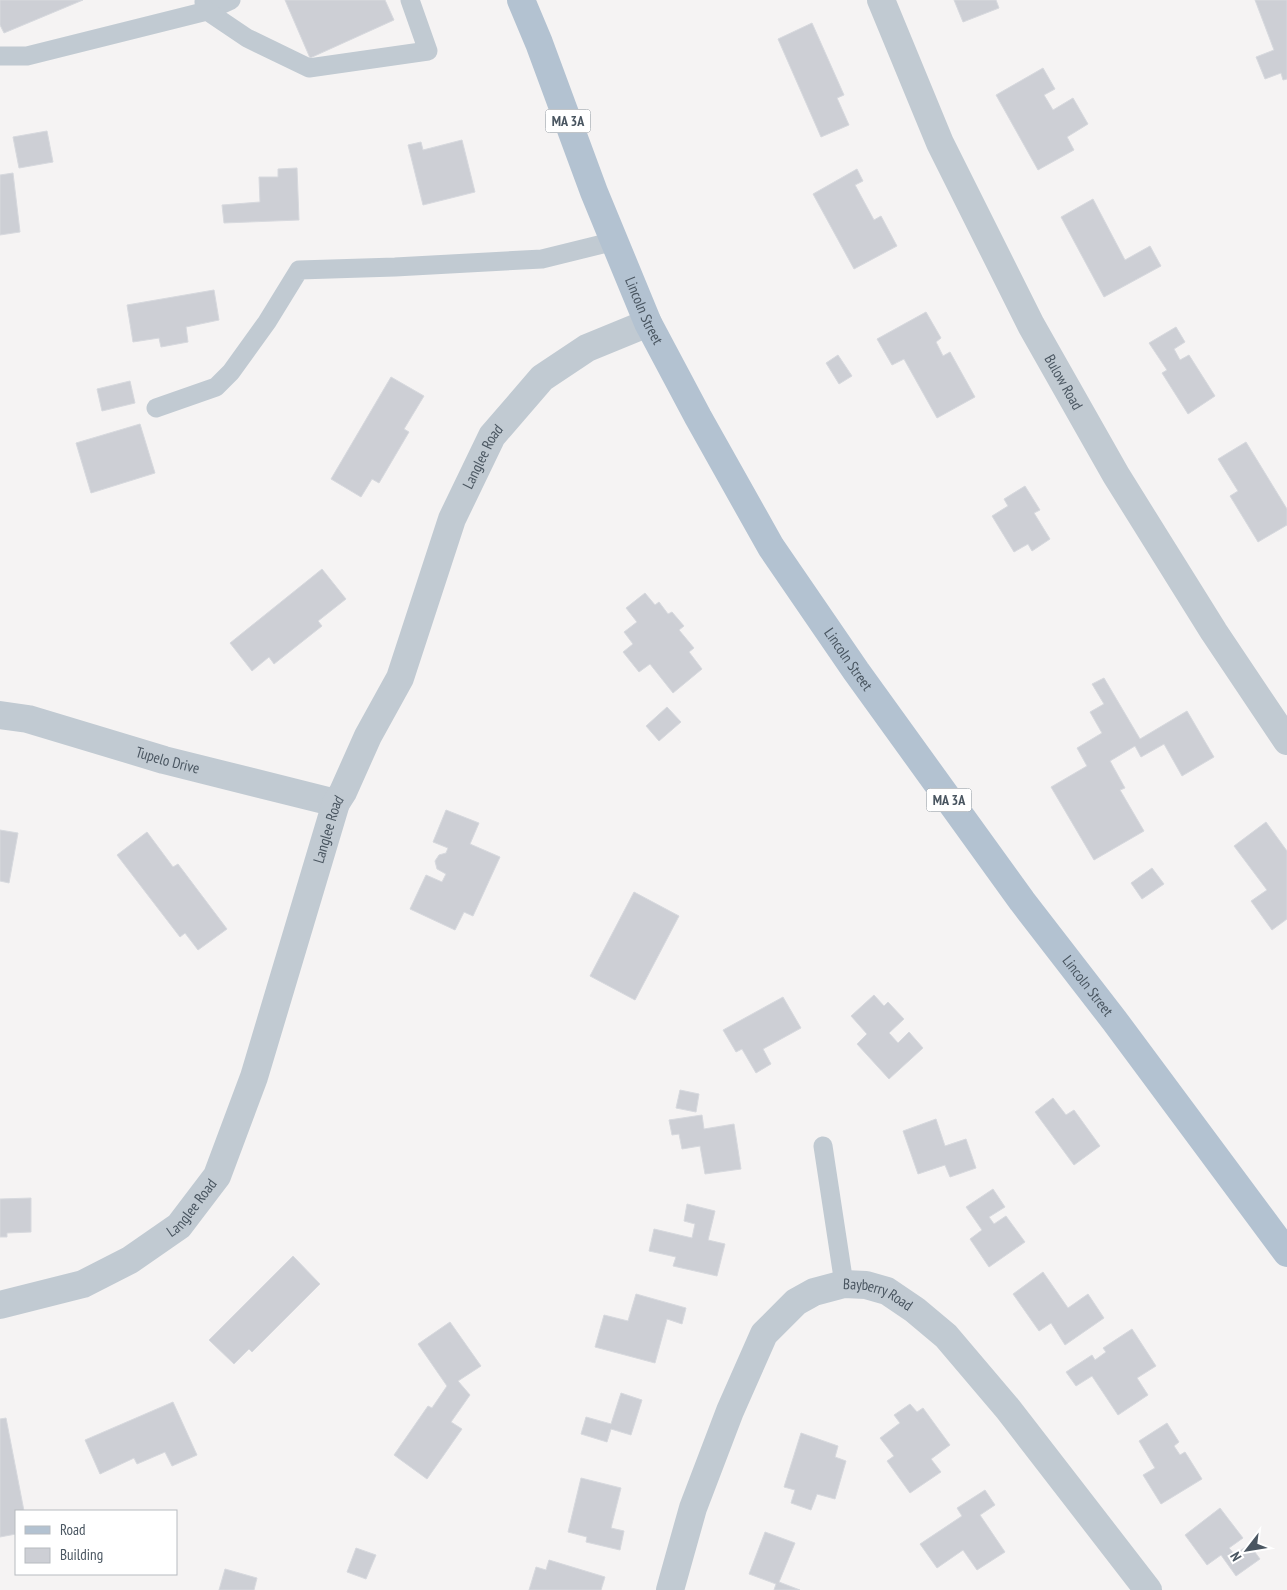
<svg xmlns="http://www.w3.org/2000/svg" width="1287" height="1590" viewBox="0 0 1287 1590" font-family="'PT Sans Narrow',sans-serif">
<style>
.building{fill:#cdcfd5;stroke:#d7d9de}
.lines{fill:none;stroke-linecap:round;stroke-linejoin:round}
.service{stroke:#c1cad2;stroke-width:19}
.minor{stroke:#c1cad2;stroke-width:28}
.primary{stroke:#b3c2d1;stroke-width:28}
.labels{text-anchor:middle;stroke-width:4;stroke-linejoin:round;paint-order:stroke}
.shield{fill:#fff;stroke:#808990;stroke-width:1}
.shield-label{font-size:14px;font-weight:bold;fill:#4a5661}
.street-label{font-size:15px;fill:#4a5661;stroke:#fff}
</style>
<rect width="100%" height="100%" fill="#f5f3f3"/>
<g class="building">
<path d="M0 0H83L4 33 0 25Z"/>
<path d="M285 0H385L394 20 310 58Z"/>
<path d="M954 0H996L999 8 963 22Z"/>
<path d="M1255 0H1287V79L1283 80 1281 73 1265 79 1256 57 1274 50Z"/>
<path d="M812 23 844 95 837 98 849 125 821 137 778 39Z"/>
<path d="M1043 68 1055 89 1044 95 1053 110 1073 98 1088 124 1067 137 1074 150 1038 170 996 95Z"/>
<path d="M47 131 53 162 19 168 13 137Z"/>
<path d="M462 140 475 192 423 205 408 145 421 142 423 150Z"/>
<path d="M297 168 299 220 224 223 222 205 260 202 259 177H278V169Z"/>
<path d="M857 169 863 181 855 185 874 220 881 216 897 246 854 269 813 194Z"/>
<path d="M13 173 20 232 0 235V175Z"/>
<path d="M1093 199 1125 260 1150 246 1161 266 1104 297 1061 217Z"/>
<path d="M214 290 219 320 186 327 188 342 161 347 159 338 133 342 127 305Z"/>
<path d="M926 312 941 338 936 342 943 356 950 352 975 397 937 418 904 359 892 365 877 339Z"/>
<path d="M1176 327 1185 342 1174 349 1180 360 1189 355 1215 396 1188 414 1162 373 1167 370 1149 343Z"/>
<path d="M838 355 852 376 839 384 826 363Z"/>
<path d="M391 377 424 396 404 429 409 432 379 483 372 479 361 497 331 479Z"/>
<path d="M130 381 135 403 102 411 97 389Z"/>
<path d="M140 424 155 473 91 493 76 443Z"/>
<path d="M1246 442 1287 509V525L1258 542 1230 496 1238 491 1218 459Z"/>
<path d="M1025 486 1040 510 1034 513 1050 539 1032 551 1028 544 1014 552 992 516 1008 506 1004 499Z"/>
<path d="M322 569 346 599 318 621 322 626 274 664 269 657 252 671 230 643Z"/>
<path d="M645 593 655 605 659 602 668 614 672 612 684 626 679 630 694 648 689 652 702 669 673 693 650 664 639 672 623 652 633 644 624 632 637 622 626 608Z"/>
<path d="M1104 678 1140 739 1187 711 1214 757 1182 776 1164 744 1141 757 1135 746 1110 761 1125 788 1120 790 1144 831 1094 860 1051 787 1087 766 1077 748 1102 733 1090 712 1104 704 1092 684Z"/>
<path d="M667 707 681 722 659 741 646 726Z"/>
<path d="M446 810 479 823 470 844 500 857 473 916 464 912 455 930 410 909 426 875 442 882 446 874 437 869 435 861 439 855 446 853 448 848 433 842Z"/>
<path d="M1266 822 1287 851V919L1272 930 1251 901 1267 890 1234 846Z"/>
<path d="M0 830 18 833 9 883 0 881Z"/>
<path d="M147 832 173 867 178 864 227 929 198 950 185 933 180 937 117 855Z"/>
<path d="M1152 868 1164 884 1142 899 1131 883Z"/>
<path d="M634 892 679 916 635 1000 590 976Z"/>
<path d="M874 995 884 1006 888 1002 904 1019 889 1033 898 1043 909 1032 923 1048 889 1079 857 1044 867 1034 851 1016Z"/>
<path d="M783 997 801 1028 763 1049 771 1064 756 1073 742 1049 736 1052 723 1030Z"/>
<path d="M680 1090 699 1094 696 1112 676 1108Z"/>
<path d="M1053 1098 1066 1115 1074 1110 1100 1146 1074 1165 1035 1112Z"/>
<path d="M702 1115 704 1129 734 1124 741 1169 705 1174 700 1146 682 1149 679 1134 672 1135 669 1120Z"/>
<path d="M936 1119 945 1146 966 1139 976 1168 950 1177 945 1165 918 1174 903 1131Z"/>
<path d="M993 1189 1005 1207 989 1217 994 1224 1006 1216 1025 1242 989 1267 970 1239 982 1230 966 1207Z"/>
<path d="M31 1198V1232L7 1233V1237H0V1199Z"/>
<path d="M687 1204 715 1211 708 1240 725 1244 717 1276 673 1266 676 1257 649 1251 654 1229 692 1238 695 1224 684 1221Z"/>
<path d="M293 1256 320 1284 252 1352 249 1349 234 1364 209 1340Z"/>
<path d="M1043 1272 1068 1308 1088 1294 1104 1318 1065 1345 1051 1323 1039 1331 1013 1294Z"/>
<path d="M636 1294 686 1308 682 1324 667 1319 655 1363 595 1347 604 1315 628 1321Z"/>
<path d="M450 1322 481 1366 458 1381 470 1395 451 1422 462 1429 427 1479 394 1455 428 1406 432 1408 447 1386 418 1344Z"/>
<path d="M1132 1329 1156 1366 1137 1378 1148 1395 1118 1415 1092 1376 1076 1386 1066 1372 1092 1355 1095 1360 1106 1352 1103 1348Z"/>
<path d="M621 1393 642 1400 631 1435 611 1429 607 1442 581 1434 586 1417 611 1424Z"/>
<path d="M173 1402 197 1455 172 1466 165 1452 137 1464 134 1458 100 1474 85 1440Z"/>
<path d="M910 1404 917 1412 923 1408 950 1445 931 1459 941 1472 910 1493 887 1461 894 1456 880 1438 900 1423 894 1415Z"/>
<path d="M6 1418 24 1511H16V1534L0 1537V1419Z"/>
<path d="M1167 1423 1179 1442 1174 1446 1180 1455 1185 1452 1202 1479 1161 1504 1143 1475 1155 1468 1139 1441Z"/>
<path d="M801 1433 838 1446 835 1457 846 1461 835 1499 817 1494 811 1510 791 1503 795 1490 784 1487Z"/>
<path d="M581 1478 621 1488 611 1528 624 1531 620 1550 586 1542 587 1537 568 1532Z"/>
<path d="M985 1490 995 1505 980 1515 1005 1552 977 1570 963 1550 937 1568 920 1544 962 1516 957 1508Z"/>
<path d="M1220 1508 1243 1538 1229 1548 1235 1555 1249 1544 1260 1559 1236 1576 1221 1555 1207 1565 1185 1535Z"/>
<path d="M765 1532 795 1543 779 1582 800 1590H774L776 1584 749 1574Z"/>
<path d="M356 1548 376 1555 366 1579 347 1572Z"/>
<path d="M549 1560 605 1577 601 1590H529L536 1567 546 1570Z"/>
<path d="M225 1569 257 1578 254 1590H219Z"/>
</g>
<g class="lines">
<g class="service">
<path d="M204 2 207 11 231 0"/>
<path d="M0 56H27L207 11 247 38 309 68 428 51 410 0"/>
<path d="M156 408 216 387 231 372 267 322 299 270 395 267 542 259 615 241"/>
<path d="M823 1146 844 1284"/>
</g>
<g class="minor">
<path id="s1" d="M881 0 940 143 1031 325 1116 475 1214 632 1287 741"/>
<path id="s2" d="M0 715 28 719 164 760 336 803"/>
<path id="s3" d="M0 1305 83 1284 130 1260 179 1226 217 1176 254 1077 336 803 343 792 368 736 400 678 452 519 492 436 542 378 587 348 648 323"/>
<path id="s4" d="M670 1590 693 1508 730 1411 764 1334 796 1302 814 1292 844 1284 866 1285 887 1291 915 1310 946 1336 1008 1409 1148 1590"/>
</g>
<path class="primary" id="s5" d="M521 0 539 43 594 192 648 323 698 417 771 547 856 671 1022 901 1114 1020 1287 1253"/>
</g>
<g class="labels">
<g class="shield">
<rect x="545.5" y="109.5" width="45" height="23" rx="4"/>
<rect x="926.5" y="788.5" width="45" height="23" rx="4"/>
</g>
<g class="shield-label">
<text x="568" y="126">MA 3A</text>
<text x="949" y="805">MA 3A</text>
</g>
<g class="street-label">
<text dy="5" stroke="none"><textPath href="#s5" startOffset="334">Lincoln Street</textPath></text>
<text dy="5" stroke="none"><textPath href="#s1" startOffset="424">Bulow Road</textPath></text>
<text dy="5" stroke="none"><textPath href="#s3" startOffset="1030">Langlee Road</textPath></text>
<text dy="5" stroke="none"><textPath href="#s5" startOffset="739">Lincoln Street</textPath></text>
<text dy="5" stroke="none"><textPath href="#s2" startOffset="174">Tupelo Drive</textPath></text>
<text dy="5" stroke="none"><textPath href="#s3" startOffset="625">Langlee Road</textPath></text>
<text dy="5" stroke="none"><textPath href="#s5" startOffset="1144">Lincoln Street</textPath></text>
<text dy="5" stroke="none"><textPath href="#s3" startOffset="220">Langlee Road</textPath></text>
<text dy="5" stroke="none"><textPath href="#s4" startOffset="406">Bayberry Road</textPath></text>
</g>
</g>
<rect x="15" y="1510" width="162" height="65" fill="#ffffff" stroke="#b7bbc0"/>
<rect x="25" y="1526" width="25" height="8" fill="#b3c2d1" stroke="#b7bbc0"/>
<text x="60" y="1535" font-size="15" fill="#4a5661">Road</text>
<rect x="25" y="1548" width="25" height="15" fill="#cdcfd5" stroke="#b7bbc0"/>
<text x="60" y="1560" font-size="15" fill="#4a5661">Building</text>
<g transform="translate(1247 1550) rotate(239)" stroke="#ffffff" stroke-width="4" paint-order="stroke">
<path d="M0-4L9 19L0 12L-9 19Z" fill="#4a5661"/>
<text y="-8" font-size="14" font-weight="bold" text-anchor="middle" fill="#4a5661">N</text>
</g>
</svg>
